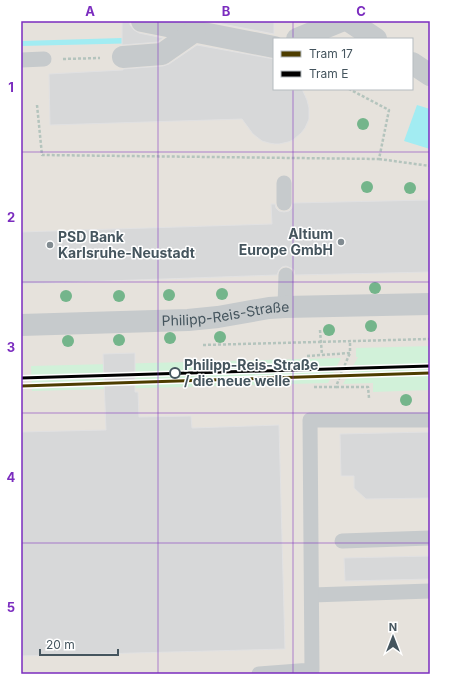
<svg xmlns="http://www.w3.org/2000/svg" width="451" height="695" viewBox="0 0 451 695" font-family="Inter,sans-serif">
<style>
.commercial{fill:#e6e2dc;fill-rule:evenodd}
.green{fill:#d1f1d9}
.water{fill:#a2ecf2}
.building{fill:#d7d8d9;stroke:#e1e1e2}
.lines{fill:none;stroke-linecap:round;stroke-linejoin:round}
.path{stroke:#b4c4bd;stroke-width:2.5;stroke-dasharray:3 2;stroke-linecap:butt}
.service{stroke:#c6cacc;stroke-width:15}
.pedestrian{stroke:#c6cacc;stroke-width:22}
.minor{stroke:#c6cacc;stroke-width:22}
.tram-1-casing{stroke:#fff;stroke-width:6}
.tram-2-casing{stroke:#fff;stroke-width:6}
.tram-1{stroke:#4d3d00;stroke-width:3}
.tram-2{stroke:#000;stroke-width:3}
.tree{fill:#74b58b}
.grid{fill:none;stroke:#7b2cbf;stroke-width:1;stroke-opacity:0.55}
.poi-dot{fill:#818b91;stroke:#fff;stroke-width:1.5}
.stop-dot{fill:#fff;stroke:#45555e;stroke-width:2}
.labels{text-anchor:middle;stroke-width:3;stroke-linejoin:round;paint-order:stroke}
.poi-label{font-size:14px;font-weight:bold;fill:#45555e;stroke:#fff;text-anchor:end}
.street-label{font-size:14px;fill:#45555e;stroke:#fff}
.stop-label{font-size:14px;font-weight:bold;fill:#45555e;stroke:#fff;text-anchor:start}
.neatline{fill:none;stroke:#7b2cbf;stroke-width:1.5}
.grid-label{font-size:13px;text-anchor:middle;font-weight:bold;fill:#7b2cbf}
</style>
<rect width="100%" height="100%" fill="#f0efef"/>
<path class="commercial" d="M21 21H430V674H21ZM274 39H412V89H274Z"/>
<g class="green">
<path d="M430 346V390L373 392V383L343 384 358 357H356V348Z"/>
<path d="M341 358 328 383 32 391 31 366Z"/>
</g>
<g class="water">
<path d="M122 38 145 43 21 46V41Z"/>
<path d="M417 105 430 109V149L404 141Z"/>
</g>
<g class="building">
<path d="M122 21H130V25L134 30 139 33 163 38 158 42 122 45Z"/>
<path d="M207 21H274V34Z"/>
<path d="M197 45 274 59V89H302L307 100 309 108V119L305 128 301 133 293 140 288 142 279 144H275L269 143 262 141 253 134 242 119 50 125 49 74 123 70V69L163 66 169 64Z"/>
<path d="M430 200V272L295 275 294 270 291 268 286 266 282 267 279 270 277 275 21 284V232L272 224 271 204H275L276 208 279 211 284 212 289 211 292 208 293 203Z"/>
<path d="M135 353V392H138L139 417 191 416 192 428 279 425 285 649 21 656V432L106 430 103 354Z"/>
<path d="M430 432V498L366 499 354 488V476H341L340 434Z"/>
<path d="M430 556V579L345 581 344 558Z"/>
</g>
<g class="lines">
<g class="path">
<path d="M63 59 100 58"/>
<path d="M37 105 42 155 379 159 389 110 349 89"/>
<path d="M379 159 430 166"/>
<path d="M320 330 322 355"/>
<path d="M203 345 430 339"/>
<path d="M307 356 350 353V341"/>
<path d="M314 387H336L340 376 350 353"/>
<path d="M336 387H368L369 398"/>
</g>
<g class="service">
<path d="M21 60 44 59"/>
<path d="M284 183V203"/>
<path d="M285 307 286 275"/>
<path d="M342 541 430 538"/>
<path d="M312 595 430 591"/>
<path d="M259 674 312 670 310 420H430"/>
</g>
<g class="pedestrian">
<path d="M142 21 274 47"/>
<path d="M349 21 376 39"/>
<path d="M297 39 341 21"/>
<path d="M123 57 162 54 195 31"/>
<path d="M412 63 430 75"/>
</g>
<path class="minor" id="s1" d="M21 325 188 320 218 317 269 308 285 307 430 304"/>
<defs>
<path id="tram-1" d="M21 386 430 373"/>
<path id="tram-2" d="M21 378 430 366"/>
</defs>
<use href="#tram-1" class="tram-1-casing"/>
<use href="#tram-2" class="tram-2-casing"/>
<use href="#tram-1" class="tram-1"/>
<use href="#tram-2" class="tram-2"/>
</g>
<g class="tree">
<circle cx="363" cy="124" r="6"/>
<circle cx="367" cy="187" r="6"/>
<circle cx="410" cy="188" r="6"/>
<circle cx="375" cy="288" r="6"/>
<circle cx="222" cy="294" r="6"/>
<circle cx="169" cy="295" r="6"/>
<circle cx="66" cy="296" r="6"/>
<circle cx="119" cy="296" r="6"/>
<circle cx="371" cy="326" r="6"/>
<circle cx="329" cy="330" r="6"/>
<circle cx="220" cy="337" r="6"/>
<circle cx="170" cy="338" r="6"/>
<circle cx="119" cy="340" r="6"/>
<circle cx="68" cy="341" r="6"/>
<circle cx="406" cy="400" r="6"/>
</g>
<path class="grid" d="M158 21V674M293 21V39M293 89V674M21 152H430M21 282H430M21 413H430M21 543H430"/>
<g class="poi-dot">
<circle cx="341" cy="242" r="4"/>
<circle cx="50" cy="245" r="4"/>
</g>
<circle class="stop-dot" cx="175" cy="373" r="5"/>
<g class="labels">
<g class="poi-label">
<text x="333" y="239">Altium<tspan x="333" dy="16">Europe GmbH</tspan></text>
<text x="58" y="242" text-anchor="start">PSD Bank<tspan x="58" dy="16">Karlsruhe-Neustadt</tspan></text>
</g>
<g class="street-label">
<text dy="5" stroke="none"><textPath href="#s1" startOffset="205">Philipp-Reis-Straße</textPath></text>
</g>
<g class="stop-label">
<text x="184" y="370">Philipp-Reis-Straße<tspan x="184" dy="16">/ die neue welle</tspan></text>
</g>
</g>
<rect width="451" height="695" fill="none" stroke="#ffffff" stroke-width="44"/>
<rect x="273" y="38" width="140" height="52" fill="#ffffff" stroke="#b5bbbf"/>
<rect x="281" y="51" width="20" height="6" fill="#4d3d00" stroke="#b5bbbf"/>
<text x="309" y="58" font-size="12" fill="#45555e">Tram 17</text>
<rect x="281" y="71" width="20" height="6" fill="#000000" stroke="#b5bbbf"/>
<text x="309" y="78" font-size="12" fill="#45555e">Tram E</text>
<g transform="translate(393 637)" stroke="#ffffff" stroke-width="3" paint-order="stroke">
<path d="M0-3L7 15L0 10L-7 15Z" fill="#45555e"/>
<text y="-6" font-size="11" font-weight="bold" text-anchor="middle" fill="#45555e">N</text>
</g>
<path d="M40 649v6h78v-6" fill="none" stroke="#45555e" stroke-width="2"/>
<text x="46" y="649" font-size="12" fill="#45555e" stroke="#ffffff" stroke-width="3" paint-order="stroke">20 m</text>
<rect x="22" y="22" width="407" height="651" class="neatline"/>
<g class="grid-label">
<text x="90" y="16">A</text>
<text x="226" y="16">B</text>
<text x="361" y="16">C</text>
<text x="11" y="92">1</text>
<text x="11" y="222">2</text>
<text x="11" y="352">3</text>
<text x="11" y="482">4</text>
<text x="11" y="612">5</text>
</g>
</svg>
